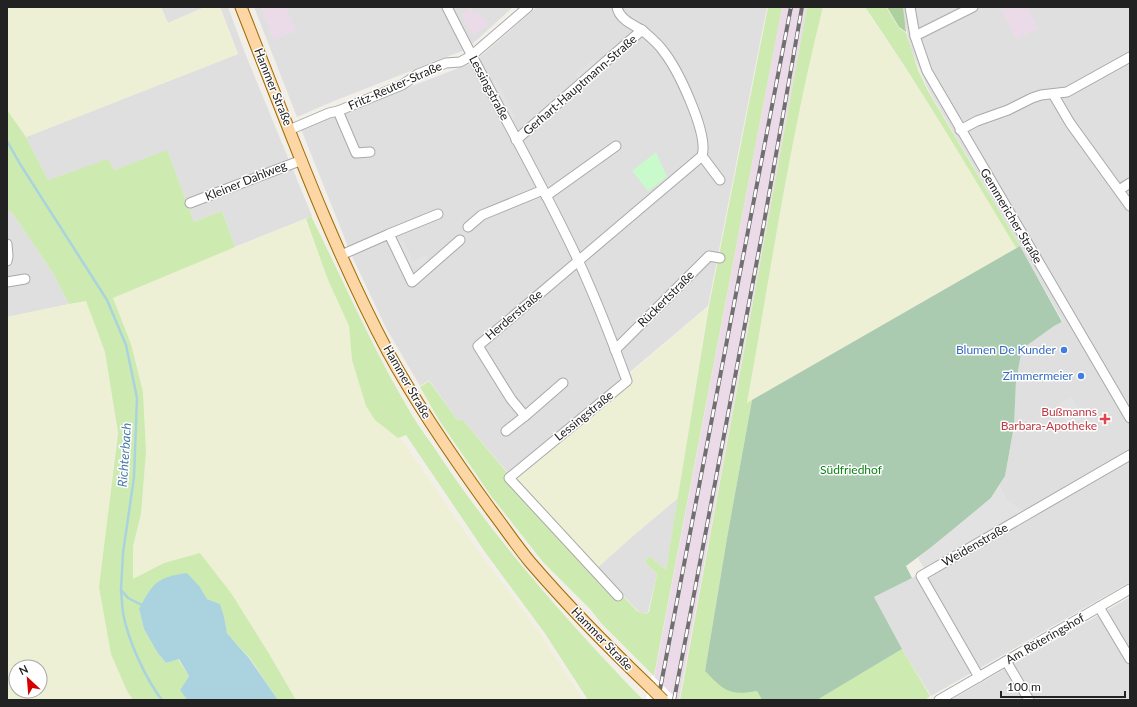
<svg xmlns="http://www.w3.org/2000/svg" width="1137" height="707" viewBox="0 0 1137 707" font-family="Lato,sans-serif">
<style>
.residential{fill:#e0dfdf}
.industrial{fill:#ebdbe8}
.farmland{fill:#eef0d5;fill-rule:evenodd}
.grass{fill:#cdebb0}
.forest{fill:#add19e}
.cemetery{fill:#aacbaf}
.park{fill:#c8facc}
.parking{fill:#e2e2e2}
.water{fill:#aad3df}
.pier{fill:#fff}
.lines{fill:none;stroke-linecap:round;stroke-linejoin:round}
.stream{stroke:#aad3df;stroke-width:2.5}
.minor-casing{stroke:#a9a9a9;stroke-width:11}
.major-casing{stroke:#a06b00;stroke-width:13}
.minor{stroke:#fff;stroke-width:9}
.major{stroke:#fcd6a4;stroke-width:11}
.rail-casing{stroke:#707070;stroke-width:4}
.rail{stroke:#fff;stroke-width:2.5;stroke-dasharray:8;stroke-linecap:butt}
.major-bridge-casing{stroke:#a06b00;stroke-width:13;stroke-linecap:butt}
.major-bridge{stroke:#fcd6a4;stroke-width:11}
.shop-dot{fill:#3f7fe0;stroke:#fff;stroke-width:1.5}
.health-dot{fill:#e0444e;stroke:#fff;stroke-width:1.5}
.labels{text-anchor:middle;stroke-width:3;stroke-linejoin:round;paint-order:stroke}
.street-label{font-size:12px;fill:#222;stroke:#fff}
.shop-label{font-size:12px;fill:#366cbe;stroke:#fff;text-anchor:end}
.health-label{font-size:12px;fill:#be3a42;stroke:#fff;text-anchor:end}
.park-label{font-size:12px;fill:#0c8416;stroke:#fff}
.water-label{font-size:13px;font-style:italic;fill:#4a7aab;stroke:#fff}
</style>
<rect width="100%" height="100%" fill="#f2efe9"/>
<g class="residential">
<path d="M161 7H205L168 23Z"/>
<path d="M220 7H228L245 53 312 216 235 247 222 211 194 222 167 151 114 170 108 160 48 180 26 137 238 54Z"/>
<path d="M254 7H513L467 49 334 101 297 117Z"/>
<path d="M537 7H767L708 306 509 474 462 419 458 421 429 380 420 386 386 328 351 254 301 129 474 62Z"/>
<path d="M903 7H1130V582L931 696 902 649 874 597 912 578 1025 513 1007 501 999 486 1005 476 1014 426 1016 381 1022 349 1054 326 1063 322 1020 246 929 91 911 50 904 19Z"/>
<path d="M11 211 53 273 69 304 7 317V212Z"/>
<path d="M678 498 666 570 649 556 645 562 657 574 648 612 644 614 637 610 597 568 634 535Z"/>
<path d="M1130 597V700H951L1111 608Z"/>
</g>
<g class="industrial">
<path d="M261 7H286L296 31 273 40Z"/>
<path d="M782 7H807L679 700H650Z"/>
<path d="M1002 7H1027L1038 29 1016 39 1000 8Z"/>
<path d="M471 8 474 15 478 12 488 24 474 35 468 28 461 14Z"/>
</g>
<g class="farmland">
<path d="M7 7H161L168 23 205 7H220L238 54 26 137 7 110Z"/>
<path d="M823 7H864L896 54 948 134 1016 248 747 403 789 162 810 58Z"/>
<path d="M305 219 328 280 349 326 352 360 366 406 398 438 400 437 481 555 540 633 583 700H296L268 652 231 593 200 553 164 563 133 580V546L141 514 146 452 143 392 131 344 113 298 171 272Z"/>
<path d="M86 301 105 352 117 431 108 513 111 654 127 691 133 700H7V317ZM16 667H40V691H16Z"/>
<path d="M708 306 678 498 634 535 597 568 515 481 631 380 630 374Z"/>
</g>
<g class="grass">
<path d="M768 7H782L654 676 601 623 591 610 543 562 491 496 439 420 420 387 429 381 458 421 462 419 509 475 637 611 645 614 649 612 657 574 645 562 649 556 666 570 709 306Z"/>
<path d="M807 7H823C790 137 771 270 747 403L752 400 727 538 705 671 749 692 757 691 762 700H680Z"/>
<path d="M865 7H886L899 28 906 33 918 70 928 91 1020 246 1016 248C967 166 919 85 865 7Z"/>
<path d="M7 110 26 137 48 180 108 159 114 170 167 150 194 222 222 211 235 247 113 298 131 344 143 392 146 452 141 514 133 546V579L164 563 200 553 231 593 268 652 296 700H278L250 658 238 646 227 633 224 616 220 604 207 599 200 587 139 609 144 629 157 652 166 663 178 659 189 676 180 690 187 700H133L127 691 111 654 99 587 118 433 105 352 86 301 69 304 53 273 11 211 7 212Z"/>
<path d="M311 216C342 278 370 343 405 403 413 418 423 432 433 446 493 538 567 621 643 700H588L544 632 485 552 406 435 398 438 375 420 366 406 352 360 349 326 328 280 306 219Z"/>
<path d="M902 649 930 696 925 700H817Z"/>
</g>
<path class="forest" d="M887 7H903L906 32 899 27Z"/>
<path class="cemetery" d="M1020 246 1062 322 1054 326 1022 349 1016 381 1014 426 1005 476 991 498 952 532 906 566 912 578 874 597 902 649 817 700H762L757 691C730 696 724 691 705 671L727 538 752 400Z"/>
<path class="park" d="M656 152 667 177 648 191 632 171Z"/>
<g class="parking">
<path d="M594 59 598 64 579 80 575 75Z"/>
<path d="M496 79 516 118 510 121 490 82Z"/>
<path d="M397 236 400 241 403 240 413 261 426 255 429 261 416 269 409 267 396 239Z"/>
<path d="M1071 397 1083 417 1069 426 1057 405Z"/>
<path d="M999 486 1007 501 1025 512 925 570 918 558 991 498Z"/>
</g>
<path class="water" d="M187 573 200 587 207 599 220 604 224 616 227 633 238 646 249 658 278 700H187L180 690 189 676 179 659 166 663 157 652 144 629 139 609C153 583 157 577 187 573Z"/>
<path class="pier" d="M652 675 678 700H647L646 699Z"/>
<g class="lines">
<g class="stream">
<path d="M7 141 20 164 107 300 126 345 137 398 134 477 123 553 121 590 128 598 144 606"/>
<path d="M121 591C122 598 122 606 123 613 128 640 145 678 162 700"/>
</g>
<defs>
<g id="minor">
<path d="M447 7C489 92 538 174 578 260 596 299 612 340 627 381L509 478 618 596"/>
<path d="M617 7C619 19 633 25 642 30"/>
<path d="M910 7 915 36 927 71 1130 418"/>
<path d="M915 36 973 7"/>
<path d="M1053 94 1070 123 1130 206"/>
<path d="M338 111 356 153 370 152"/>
<path d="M289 130 329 113 338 111 402 85 418 74 446 63 460 62 471 56 528 7"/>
<path d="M960 130 977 121 1008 110 1032 98 1041 95 1067 92 1130 57"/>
<path d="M516 140 642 30C650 37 658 43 664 52 678 70 709 134 702 156L478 346 511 399 525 416 563 383"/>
<path d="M702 156 720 180"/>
<path d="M1119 190 1130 183"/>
<path d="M546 196 616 146"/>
<path d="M190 203 302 160"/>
<path d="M468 227 482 215 543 190"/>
<path d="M389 234 438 214"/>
<path d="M7 244 8 256 7 261"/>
<path d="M341 255 389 234 412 282 460 240"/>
<path d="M7 282 25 279"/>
<path d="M615 350 709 256 720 258"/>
<path d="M506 431 525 416"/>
<path d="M1099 607 1130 659"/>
<path d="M1006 661 1029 700"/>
<path d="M979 677 921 576 1130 455"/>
<path d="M939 700 1130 589"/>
</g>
<path id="major" d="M241 7C287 123 329 241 388 352 418 407 454 459 491 510 504 527 516 545 530 562 567 605 608 647 650 687"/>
</defs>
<use href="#minor" class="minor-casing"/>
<use href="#major" class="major-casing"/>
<use href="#minor" class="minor"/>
<use href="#major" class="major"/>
<defs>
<g id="rail">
<path d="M658 700 791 7"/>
<path d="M674 700 762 234 802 7"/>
</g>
</defs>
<use href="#rail" class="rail-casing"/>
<use href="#rail" class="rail"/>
<defs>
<path id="major-bridge" d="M650 687 663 700"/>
</defs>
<use href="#major-bridge" class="major-bridge-casing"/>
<use href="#major-bridge" class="major-bridge"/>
</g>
<g class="shop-dot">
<circle cx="1064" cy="350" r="4"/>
<circle cx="1081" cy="376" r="4"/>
</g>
<path class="health-dot" d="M1103 413h4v4h4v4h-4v4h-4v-4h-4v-4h4z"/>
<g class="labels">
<g class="street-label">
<text transform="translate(580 85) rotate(-41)" y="4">Gerhart-Hauptmann-Straße</text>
<text transform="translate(395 86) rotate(-24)" y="4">Fritz-Reuter-Straße</text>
<text transform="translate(273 87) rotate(68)" y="4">Hammer Straße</text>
<text transform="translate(489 88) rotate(62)" y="4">Lessingstraße</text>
<text transform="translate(246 181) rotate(-22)" y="4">Kleiner Dahlweg</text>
<text transform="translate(1011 216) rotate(59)" y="4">Gemmericher Straße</text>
<text transform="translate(666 299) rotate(-45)" y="4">Rückertstraße</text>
<text transform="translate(514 315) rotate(-40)" y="4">Herderstraße</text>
<text transform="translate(407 382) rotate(60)" y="4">Hammer Straße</text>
<text transform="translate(584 416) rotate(-39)" y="4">Lessingstraße</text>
<text transform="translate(975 545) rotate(-30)" y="4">Weidenstraße</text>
<text transform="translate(602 639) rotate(46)" y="4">Hammer Straße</text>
<text transform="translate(1045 639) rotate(-30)" y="4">Am Röteringshof</text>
</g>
<g class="shop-label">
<text x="1056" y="354">Blumen De Kunder</text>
<text x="1073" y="380">Zimmermeier</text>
</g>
<g class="health-label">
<text x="1097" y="416">Bußmanns<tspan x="1097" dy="14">Barbara-Apotheke</tspan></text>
</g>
<g class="park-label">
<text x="851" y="474">Südfriedhof</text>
</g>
<g class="water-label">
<text transform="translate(124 455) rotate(-86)" y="5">Richterbach</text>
</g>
</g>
<rect width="1137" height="707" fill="none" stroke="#222222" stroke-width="16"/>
<g transform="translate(28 679) rotate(334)"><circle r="19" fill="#ffffff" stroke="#a7a7a7"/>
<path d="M0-3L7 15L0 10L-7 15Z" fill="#d40000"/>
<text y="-6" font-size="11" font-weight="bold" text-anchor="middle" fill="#222222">N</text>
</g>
<path d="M1001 691v6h124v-6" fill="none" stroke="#222222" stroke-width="2"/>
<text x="1007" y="691" font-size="12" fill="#222222" stroke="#ffffff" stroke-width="3" paint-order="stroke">100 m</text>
</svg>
